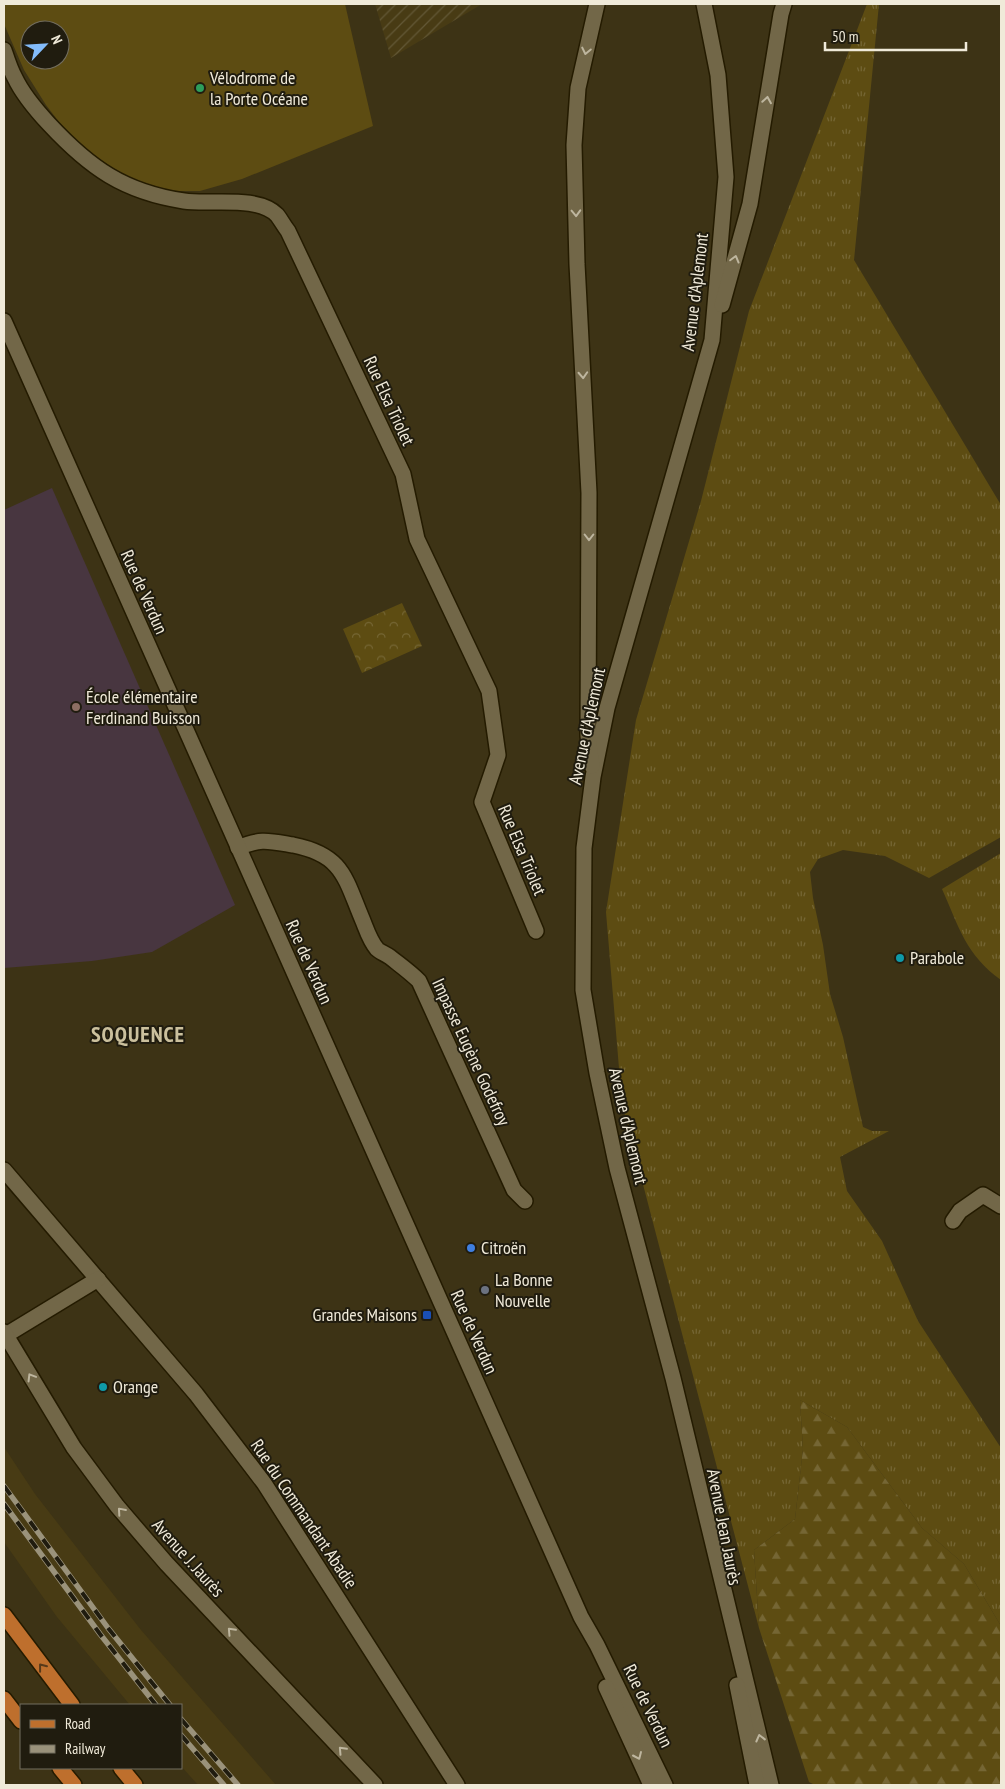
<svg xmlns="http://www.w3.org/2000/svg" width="1005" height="1789" viewBox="0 0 1005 1789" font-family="'PT Sans Narrow',sans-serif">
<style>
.built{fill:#483b14}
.industrial{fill:url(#industrial-furrows)}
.education{fill:#483640}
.grass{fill:url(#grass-tufts)}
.forest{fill:url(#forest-firs)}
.park{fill:url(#park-crowns)}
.pitch{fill:#5d4c12;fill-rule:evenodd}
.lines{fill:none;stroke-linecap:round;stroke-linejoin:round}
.minor-casing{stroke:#241b00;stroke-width:18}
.tertiary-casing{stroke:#241b00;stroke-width:18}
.secondary-casing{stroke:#241b00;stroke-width:18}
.primary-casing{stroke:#241b00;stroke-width:18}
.minor{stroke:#726748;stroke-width:15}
.tertiary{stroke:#726748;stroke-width:15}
.secondary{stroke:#726748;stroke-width:15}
.primary{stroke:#be6f2d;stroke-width:15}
.rail-casing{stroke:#9a927b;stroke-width:5.5}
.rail{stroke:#201c0f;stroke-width:4;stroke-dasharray:11;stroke-linecap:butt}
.oneway{stroke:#beb69f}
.oneway2{stroke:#57391a}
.leisure-dot{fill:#2e9e5b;stroke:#201c0f;stroke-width:2}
.education-dot{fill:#8d6e63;stroke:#201c0f;stroke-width:2}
.culture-dot{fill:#0f9aa8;stroke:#201c0f;stroke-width:2}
.shop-dot{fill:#3f7fe0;stroke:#201c0f;stroke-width:2}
.worship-dot{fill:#6b7280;stroke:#201c0f;stroke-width:2}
.transit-dot{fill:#1a4fb4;stroke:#201c0f;stroke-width:2}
.labels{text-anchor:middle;stroke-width:4;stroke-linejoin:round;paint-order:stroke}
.poi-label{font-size:18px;fill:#f0ead9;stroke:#201c0f;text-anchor:start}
.street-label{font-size:18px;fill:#f0ead9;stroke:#201c0f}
.district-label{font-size:22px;font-weight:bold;letter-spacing:1px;fill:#cbc09d;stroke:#201c0f}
</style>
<defs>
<pattern id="industrial-furrows" width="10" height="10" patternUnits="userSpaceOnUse" patternTransform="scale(1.25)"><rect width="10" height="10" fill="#483b14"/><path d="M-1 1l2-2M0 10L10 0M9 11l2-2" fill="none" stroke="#635836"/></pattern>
<pattern id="grass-tufts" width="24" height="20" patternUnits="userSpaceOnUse" patternTransform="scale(1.25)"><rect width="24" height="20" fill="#5d4c12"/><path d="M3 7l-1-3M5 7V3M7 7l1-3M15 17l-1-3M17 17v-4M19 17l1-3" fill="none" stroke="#756634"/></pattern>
<pattern id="forest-firs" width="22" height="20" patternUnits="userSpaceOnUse" patternTransform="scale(1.25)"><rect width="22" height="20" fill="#5d4c12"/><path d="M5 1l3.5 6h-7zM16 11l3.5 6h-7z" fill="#756634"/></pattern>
<pattern id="park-crowns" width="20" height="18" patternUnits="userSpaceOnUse" patternTransform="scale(1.25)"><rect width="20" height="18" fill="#5d4c12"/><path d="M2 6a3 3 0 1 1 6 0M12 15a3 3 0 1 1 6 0" fill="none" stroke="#756634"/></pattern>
</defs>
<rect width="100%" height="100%" fill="#3d3315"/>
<path class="built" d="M4 1447 35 1494 141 1630 276 1785H198L181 1766V1705H130L57 1617 4 1542Z"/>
<path class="industrial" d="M375 4H482L391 58Z"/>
<path class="education" d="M52 488 235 905 152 952 92 961 4 968V510Z"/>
<g class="grass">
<path d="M867 4H879L854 260 1001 505V837L929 878 885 856 843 850 818 859 810 872 813 898 823 945 830 994 843 1037 863 1127 872 1131H889L840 1157 847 1191 882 1241 918 1321 1001 1448V1626L964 1564 922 1528 847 1427 800 1400 803 1449 795 1519 754 1550 759 1628 622 1104 606 912 636 720 701 501 749 311Z"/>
<path d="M1001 853V980C966 955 959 927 942 889Z"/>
</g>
<path class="forest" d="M800 1400 847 1427 922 1528 964 1564 1001 1626V1785H815L809 1782 759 1628 754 1550 795 1519 803 1449Z"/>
<path class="park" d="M402 603 422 646 362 673 343 629Z"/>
<path class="pitch" d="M4 4H345L373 126 242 179 200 191H170L134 181 88 152 59 122 46 105 24 70 4 24ZM30 30H60V60H30Z"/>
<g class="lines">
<defs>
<g id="minor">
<path d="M4 50C7 59 10 69 15 78 23 95 36 110 49 124 90 168 124 192 184 201 210 205 258 195 277 215 281 220 284 226 288 231L403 474 417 539 489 691 498 755 482 802 536 931"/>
<path d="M238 848C260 838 269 841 293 845 344 855 345 879 363 921 367 931 370 941 377 949 380 952 386 954 390 957 400 965 410 972 419 981L514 1190 525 1201"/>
<path d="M4 1170 196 1394 264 1483 457 1785"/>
<path d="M953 1221 960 1211 983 1195 1001 1206"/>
<path d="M6 1335 98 1279"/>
</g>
<g id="tertiary">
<path d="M704 4 718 75 726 177 712 340 607 708 593 777 584 848 583 990 597 1073 617 1168 673 1378 771 1785"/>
<path d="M722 305 750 204 781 14 784 4"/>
<path d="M592 766 588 736 589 493 577 264 574 145 578 88 597 4"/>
<path d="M4 1332 74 1448 117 1506 166 1563 375 1785"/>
<path d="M737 1685 757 1785"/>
</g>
<g id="secondary">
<path d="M4 321 581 1617 597 1645 665 1785"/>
<path d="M606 1687 651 1785"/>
</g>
<g id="primary">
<path d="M4 1615 72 1705"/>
<path d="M4 1699 21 1721"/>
<path d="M60 1768 74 1785"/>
<path d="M121 1768 135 1785"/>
</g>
</defs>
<use href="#minor" class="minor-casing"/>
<use href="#tertiary" class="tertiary-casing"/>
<use href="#secondary" class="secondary-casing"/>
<use href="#primary" class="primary-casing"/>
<use href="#minor" class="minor"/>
<use href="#tertiary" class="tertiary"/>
<use href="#secondary" class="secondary"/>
<use href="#primary" class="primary"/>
<defs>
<g id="rail">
<path d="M4 1486 108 1628 170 1705"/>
<path d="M4 1504 100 1634 156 1705"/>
<path d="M181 1719 238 1785"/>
<path d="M181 1735 224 1785"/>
</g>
</defs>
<use href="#rail" class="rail-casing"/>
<use href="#rail" class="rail"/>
</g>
<defs><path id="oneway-chevron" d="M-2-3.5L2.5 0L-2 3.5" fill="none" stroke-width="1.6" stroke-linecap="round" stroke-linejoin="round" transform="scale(1.25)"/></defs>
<g class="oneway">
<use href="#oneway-chevron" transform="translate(586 51) rotate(102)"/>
<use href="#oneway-chevron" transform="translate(767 100) rotate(-81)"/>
<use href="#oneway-chevron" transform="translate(576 213) rotate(88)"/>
<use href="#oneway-chevron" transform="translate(735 259) rotate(-75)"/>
<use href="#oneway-chevron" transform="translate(583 375) rotate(87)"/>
<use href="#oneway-chevron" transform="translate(589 537) rotate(90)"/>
<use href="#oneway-chevron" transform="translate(31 1377) rotate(-121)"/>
<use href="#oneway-chevron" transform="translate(121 1511) rotate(-131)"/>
<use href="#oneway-chevron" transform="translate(231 1631) rotate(-133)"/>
<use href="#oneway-chevron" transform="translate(760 1738) rotate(-104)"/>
<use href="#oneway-chevron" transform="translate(342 1750) rotate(-133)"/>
<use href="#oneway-chevron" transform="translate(638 1756) rotate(66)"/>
</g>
<use class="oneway2" href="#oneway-chevron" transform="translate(42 1667) rotate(-128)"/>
<circle class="leisure-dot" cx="200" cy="88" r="5"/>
<circle class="education-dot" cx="76" cy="707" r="5"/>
<g class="culture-dot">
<circle cx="900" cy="958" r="5"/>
<circle cx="103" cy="1387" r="5"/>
</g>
<circle class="shop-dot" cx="471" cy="1248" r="5"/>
<circle class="worship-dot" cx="485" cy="1290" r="5"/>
<rect class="transit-dot" x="422" y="1310" width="10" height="10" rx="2.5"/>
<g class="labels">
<g class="poi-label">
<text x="210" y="84">Vélodrome de<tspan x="210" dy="21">la Porte Océane</tspan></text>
<text x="86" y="703">École élémentaire<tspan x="86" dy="21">Ferdinand Buisson</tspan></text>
<text x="910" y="964">Parabole</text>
<text x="481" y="1254">Citroën</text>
<text x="495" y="1286">La Bonne<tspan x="495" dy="21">Nouvelle</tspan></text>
<text x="417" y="1321" text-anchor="end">Grandes Maisons</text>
<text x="113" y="1393">Orange</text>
</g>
<g class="street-label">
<text transform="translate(695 292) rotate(-83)" y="6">Avenue d'Aplemont</text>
<text transform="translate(389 401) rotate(65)" y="6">Rue Elsa Triolet</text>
<text transform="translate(144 592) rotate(66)" y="6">Rue de Verdun</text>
<text transform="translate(587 726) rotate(-78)" y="6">Avenue d'Aplemont</text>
<text transform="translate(522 850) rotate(67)" y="6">Rue Elsa Triolet</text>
<text transform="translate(309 962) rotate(66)" y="6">Rue de Verdun</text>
<text transform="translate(471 1052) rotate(65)" y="6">Impasse Eugène Godefroy</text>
<text transform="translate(628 1126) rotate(77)" y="6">Avenue d'Aplemont</text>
<text transform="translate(474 1332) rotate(66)" y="6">Rue de Verdun</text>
<text transform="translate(304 1514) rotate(56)" y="6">Rue du Commandant Abadie</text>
<text transform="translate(724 1527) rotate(79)" y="6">Avenue Jean Jaurès</text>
<text transform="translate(188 1558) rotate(48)" y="6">Avenue J. Jaurès</text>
<text transform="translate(648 1706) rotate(64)" y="6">Rue de Verdun</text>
</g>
<g class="district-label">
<text x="138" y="1042">SOQUENCE</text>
</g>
</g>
<rect width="1005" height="1789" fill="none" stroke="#f0ead9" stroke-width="10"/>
<rect x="20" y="1704" width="162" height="65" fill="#201c0f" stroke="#736e60"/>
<rect x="30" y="1720" width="25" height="8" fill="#be6f2d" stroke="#736e60"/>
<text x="65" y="1729" font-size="15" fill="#f0ead9">Road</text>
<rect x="30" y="1745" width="25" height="8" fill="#9a927b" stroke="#736e60"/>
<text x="65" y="1754" font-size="15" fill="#f0ead9">Railway</text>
<g transform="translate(45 45) rotate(65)"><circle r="24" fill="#201c0f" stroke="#736e60"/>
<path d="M0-4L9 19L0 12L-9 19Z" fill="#83bcfb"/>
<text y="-8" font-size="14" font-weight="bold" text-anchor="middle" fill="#f0ead9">N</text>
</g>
<path d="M825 42v8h141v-8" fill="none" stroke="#f0ead9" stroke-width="2.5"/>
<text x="832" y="42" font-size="15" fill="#f0ead9" stroke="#201c0f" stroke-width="4" paint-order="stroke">50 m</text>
</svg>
